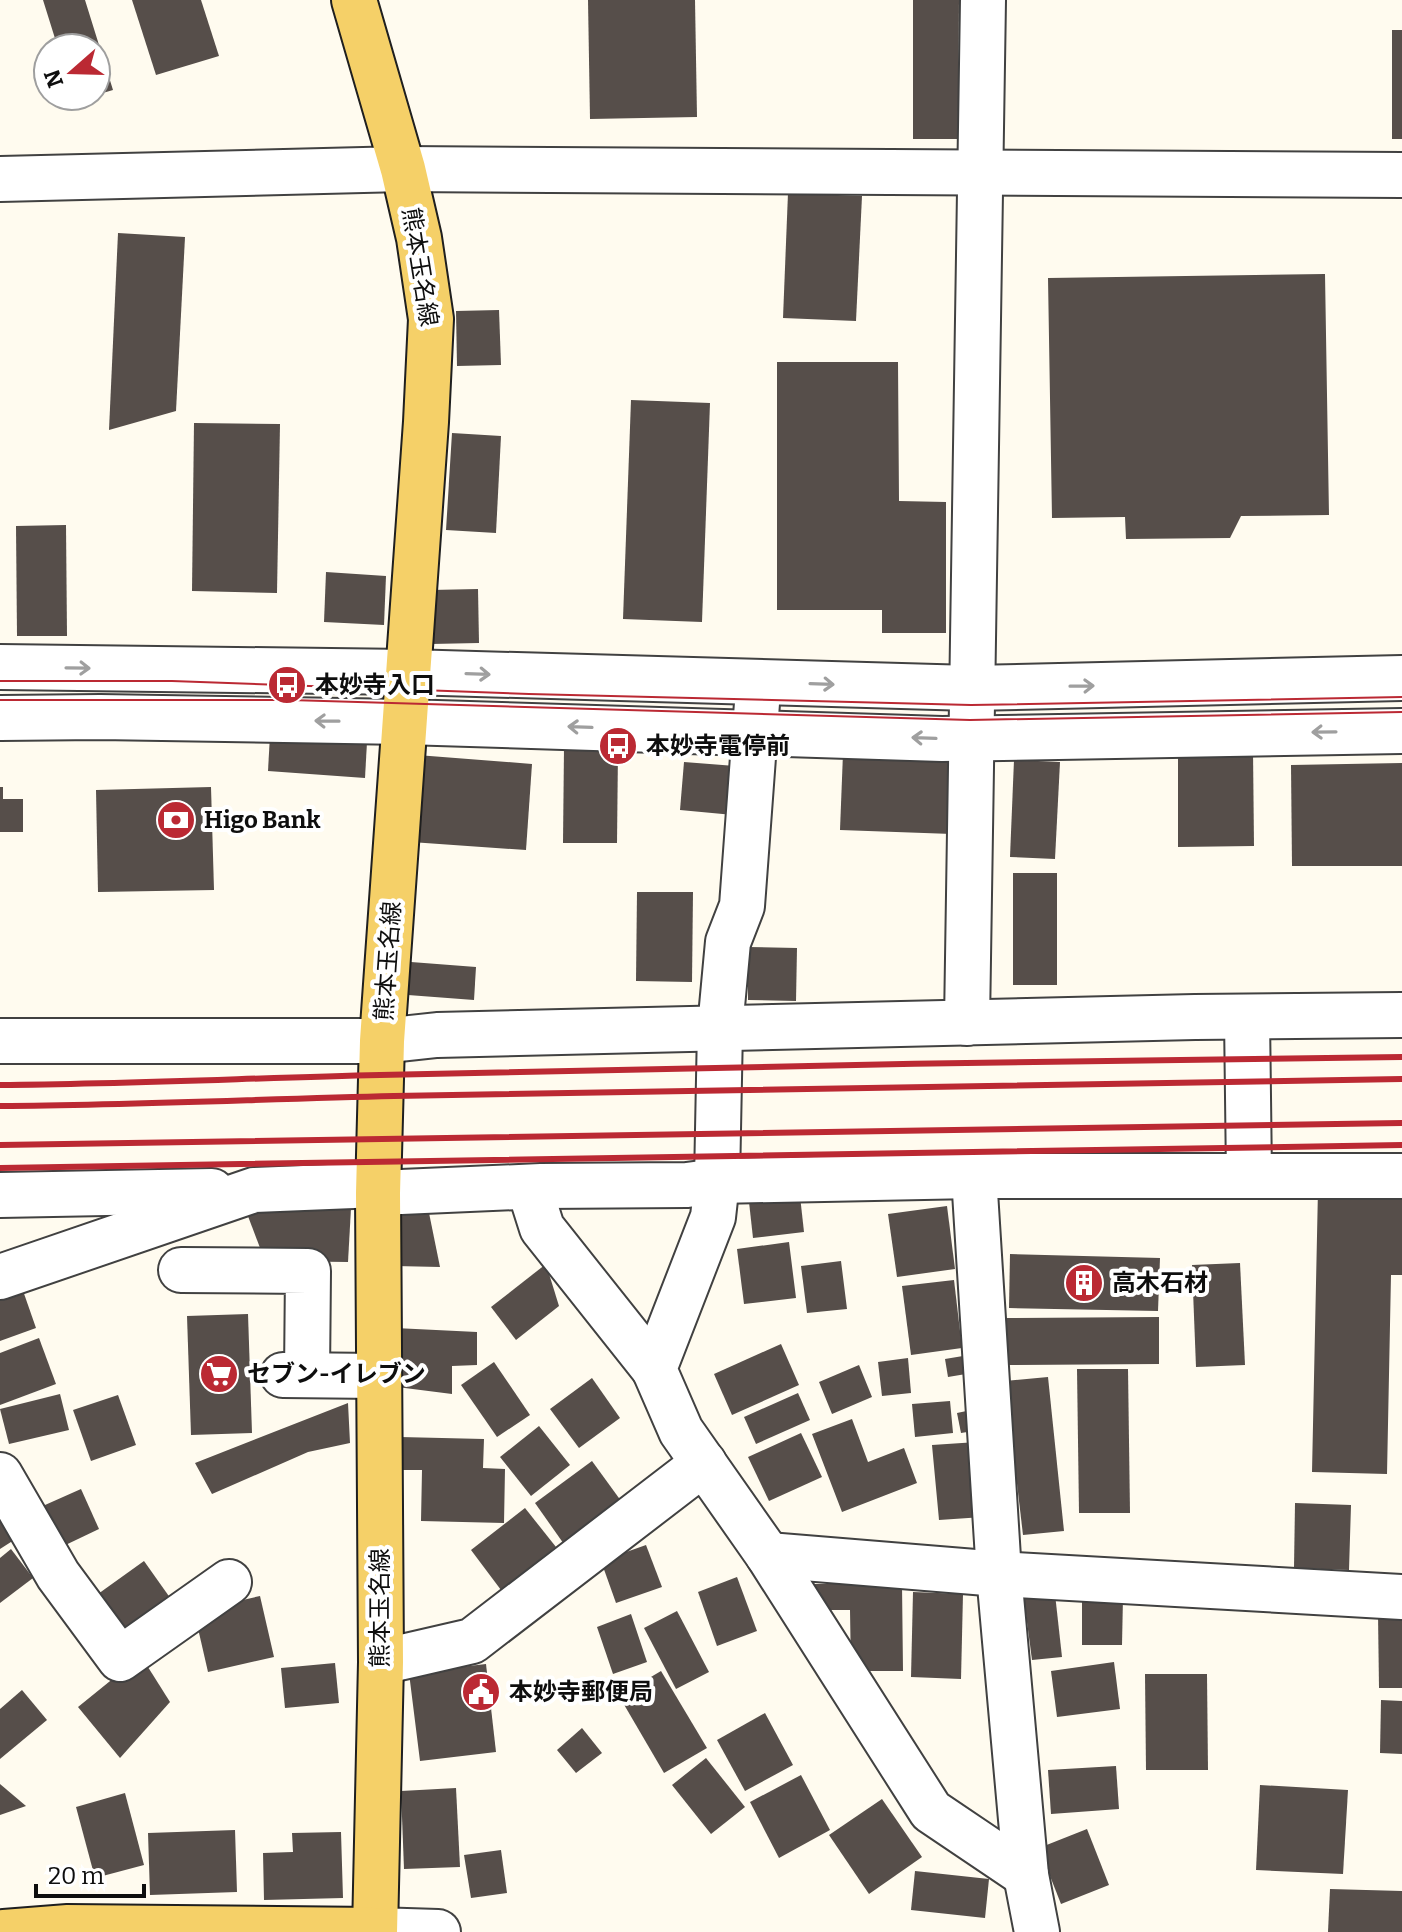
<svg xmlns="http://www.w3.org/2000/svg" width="1402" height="1932" viewBox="0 0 1402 1932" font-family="Bitter,'Noto Sans JP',serif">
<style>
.building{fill:#564e4a}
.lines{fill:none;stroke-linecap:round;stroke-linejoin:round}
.minor-casing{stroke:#414141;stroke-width:48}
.major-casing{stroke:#1f1f1f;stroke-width:48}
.minor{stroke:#fff;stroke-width:44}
.major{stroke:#f5d068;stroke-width:44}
.tram{stroke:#bb2933;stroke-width:2}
.rail{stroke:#bb2933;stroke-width:6}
.oneway{stroke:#9f9f9f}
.labels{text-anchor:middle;stroke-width:8;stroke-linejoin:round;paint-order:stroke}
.street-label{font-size:24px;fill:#0e0e0e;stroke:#fff}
.poi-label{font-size:24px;font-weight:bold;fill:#0e0e0e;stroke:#fff;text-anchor:start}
</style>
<rect width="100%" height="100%" fill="#fffbef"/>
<g class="building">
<path d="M43 0H85L113 90 96 95V48H58Z"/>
<path d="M132 0H201L219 56 156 75Z"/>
<path d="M588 0H695L697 117 590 119Z"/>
<path d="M913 0H959L958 139H913Z"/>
<rect x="1392" y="30" width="10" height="109"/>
<path d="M788 193 862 196 856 321 783 318Z"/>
<path d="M118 233 185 237 176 411 109 430Z"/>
<path d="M1325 274 1329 515 1241 516 1230 538 1126 539 1125 517 1052 518 1048 278Z"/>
<path d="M499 310 501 365 457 366 456 311Z"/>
<path d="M777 362H898L899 501 946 502V633H882V610H777Z"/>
<path d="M631 400 710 403 702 622 623 619Z"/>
<path d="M194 423 280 424 277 593 192 591Z"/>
<path d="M452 433 501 436 496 533 446 530Z"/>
<path d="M66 525 67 636H17L16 526Z"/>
<path d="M326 572 386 576 384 625 324 622Z"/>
<path d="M478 589 479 643 431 644V590Z"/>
<path d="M270 735 367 742 365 778 268 771Z"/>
<path d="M564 748 618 749 617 843H563Z"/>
<path d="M1253 750 1254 846 1178 847V752Z"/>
<path d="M843 753 954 757 952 834 840 830Z"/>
<path d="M417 755 532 764 526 850 411 842Z"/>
<path d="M1014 760 1060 762 1055 859 1010 857Z"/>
<path d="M684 762 748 767 744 816 680 810Z"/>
<path d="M1402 763V866H1292L1291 765Z"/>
<path d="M0 787H3V799H23V832H0Z"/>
<path d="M211 787 214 890 98 892 96 790Z"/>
<rect x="1013" y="873" width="44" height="112"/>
<path d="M637 892H693L692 982 636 981Z"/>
<path d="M748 947 797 948 796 1001 748 1000Z"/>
<path d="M411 962 476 967 474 1000 408 995Z"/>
<path d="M1318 1189 1402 1191V1275H1391L1387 1474 1312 1472Z"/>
<path d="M800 1196 804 1232 753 1238 749 1202Z"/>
<path d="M947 1206 955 1269 897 1277 888 1214Z"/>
<path d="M351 1208 348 1262 265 1261 246 1211Z"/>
<path d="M428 1208 440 1267 395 1266 397 1209Z"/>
<path d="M789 1242 796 1298 744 1304 737 1249Z"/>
<path d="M1010 1254 1160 1258 1158 1311 1009 1308Z"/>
<path d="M841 1261 847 1309 807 1313 801 1266Z"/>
<path d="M1240 1263 1245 1365 1196 1367 1192 1265Z"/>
<path d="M546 1264 559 1306 516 1340 491 1307Z"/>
<path d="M954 1280 962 1348 911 1355 902 1286Z"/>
<path d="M21 1285 36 1328 0 1341V1292Z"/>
<path d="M248 1314 252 1433 191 1435 187 1316Z"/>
<path d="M1159 1317V1364L1001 1365V1318Z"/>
<path d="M395 1328 477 1332V1365L452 1366V1394L397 1387Z"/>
<path d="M39 1338 56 1384 0 1405V1353Z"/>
<path d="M781 1344 799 1385 732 1415 714 1374Z"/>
<path d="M969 1355 972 1373 948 1377 945 1359Z"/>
<path d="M908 1358 911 1393 882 1396 878 1362Z"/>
<path d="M494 1362 530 1415 497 1437 461 1385Z"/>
<path d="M859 1365 872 1397 832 1414 819 1382Z"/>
<path d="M1077 1369H1128L1130 1513H1079Z"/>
<path d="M1048 1377 1064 1531 1023 1535 1005 1381Z"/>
<path d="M592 1378 620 1418 579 1448 550 1409Z"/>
<path d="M798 1393 810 1420 756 1444 744 1417Z"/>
<path d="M60 1394 69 1430 9 1444 0 1409Z"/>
<path d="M118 1395 136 1445 91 1461 73 1410Z"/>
<path d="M950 1401 953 1433 915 1437 912 1404Z"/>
<path d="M348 1403 350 1443 308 1452 212 1494 195 1463Z"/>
<path d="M976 1409 980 1430 961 1433 957 1413Z"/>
<path d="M852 1419 868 1462 904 1448 917 1483 842 1512 812 1434Z"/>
<path d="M539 1426 570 1465 531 1496 500 1457Z"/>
<path d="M801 1433 822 1477 769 1501 748 1457Z"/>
<path d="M400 1437 484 1439 483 1468 505 1469 504 1523 421 1521 422 1470H400Z"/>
<path d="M977 1442 983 1517 939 1520 932 1445Z"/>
<path d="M592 1461 624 1505 566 1547 535 1503Z"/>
<path d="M81 1489 99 1529 55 1550 36 1509Z"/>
<path d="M0 1500 25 1533 0 1549Z"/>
<path d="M1295 1503 1351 1505 1349 1570 1294 1568Z"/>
<path d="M525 1508 556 1547 501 1590 471 1550Z"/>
<path d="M646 1545 662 1587 616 1603 601 1561Z"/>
<path d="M11 1549 33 1578 0 1603V1558Z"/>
<path d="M144 1561 178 1609 126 1647 91 1599Z"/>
<path d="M737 1577 757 1631 717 1646 698 1592Z"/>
<path d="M815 1584H902L903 1671H851L850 1610H815Z"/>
<path d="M913 1592 963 1594 961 1679 911 1677Z"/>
<path d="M1055 1594 1062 1657 1032 1660 1024 1599Z"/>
<path d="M260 1596 274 1657 208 1672 194 1611Z"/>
<path d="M1082 1597H1123L1122 1645H1082Z"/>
<path d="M677 1611 709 1672 676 1689 644 1628Z"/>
<path d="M631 1614 647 1662 613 1674 597 1627Z"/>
<path d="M1378 1614H1402V1688H1379Z"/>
<path d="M141 1656 170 1702 120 1758 78 1707Z"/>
<path d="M1114 1662 1120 1709 1057 1717 1051 1671Z"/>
<path d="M335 1663 339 1703 285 1708 281 1668Z"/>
<path d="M486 1664 496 1752 420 1761 409 1673Z"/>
<path d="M661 1671 707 1748 664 1773 619 1696Z"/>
<path d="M1145 1674H1207L1208 1770H1146Z"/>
<path d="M22 1690 47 1720 0 1759V1709Z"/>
<path d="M1381 1700 1402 1701V1754L1380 1753Z"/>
<path d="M765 1713 793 1765 745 1791 717 1740Z"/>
<path d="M582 1728 602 1753 576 1773 557 1750Z"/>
<path d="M706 1758 745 1807 711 1834 672 1785Z"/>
<path d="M1116 1766 1119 1809 1051 1814 1048 1770Z"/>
<path d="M801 1775 830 1830 779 1858 750 1802Z"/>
<path d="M0 1784 26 1806 0 1815Z"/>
<path d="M1260 1785 1348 1790 1343 1874 1256 1870Z"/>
<path d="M456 1788 460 1867 404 1869 401 1791Z"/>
<path d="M125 1793 144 1865 95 1878 76 1807Z"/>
<path d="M882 1799 922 1857 869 1894 829 1835Z"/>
<path d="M1087 1829 1109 1885 1061 1904 1039 1848Z"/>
<path d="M235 1830 237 1892 150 1895 148 1833Z"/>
<path d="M341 1832 343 1898 264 1900 263 1853 293 1852 292 1833Z"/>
<path d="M501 1850 507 1893 471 1898 464 1855Z"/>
<path d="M915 1871 989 1879 985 1918 911 1910Z"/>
<path d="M1330 1889 1402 1891V1932H1328Z"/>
</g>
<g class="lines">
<defs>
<g id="minor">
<path d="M0 179 403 169 1402 175"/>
<path d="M0 667 408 672 971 688 1402 678"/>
<path d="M757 703 742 906 728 942 720 1028 717 1181 713 1217 654 1369 681 1431 768 1555 931 1811 1026 1875"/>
<path d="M0 718 100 717 405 722 942 739 1402 731"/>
<path d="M1247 1017 1249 1176"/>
<path d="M967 1023 983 0"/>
<path d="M0 1041H382L437 1035 1195 1017 1402 1015"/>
<path d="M974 1176 999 1574 1026 1875 1037 1932"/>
<path d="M529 1187 542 1228 654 1369"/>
<path d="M378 1193 541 1186 687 1185 717 1181 974 1176H1402"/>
<path d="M0 1195 212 1191"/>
<path d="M181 1270 308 1271 307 1375"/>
<path d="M0 1277 254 1190 378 1185"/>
<path d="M283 1375 379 1376"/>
<path d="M0 1475 58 1575 120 1659 229 1582"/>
<path d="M768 1555 999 1574 1402 1597"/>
<path d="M381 1662 472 1641 704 1463"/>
<path d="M375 1930 438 1932"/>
</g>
<g id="major">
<path d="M354 0 403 169 419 238 431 319 426 422 382 1041 378 1193 381 1662 375 1932"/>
<path d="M4 1932 68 1927 375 1930"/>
</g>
</defs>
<use href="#minor" class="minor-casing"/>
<use href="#major" class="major-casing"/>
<use href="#minor" class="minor"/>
<use href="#major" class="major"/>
<g class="tram">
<path d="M0 681H172L529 694 971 705 1402 697"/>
<path d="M0 700H290L970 720 1402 712"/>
</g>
<g class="rail">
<path d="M0 1085C127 1084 253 1078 380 1075 721 1067 1061 1060 1402 1057"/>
<path d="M0 1106C132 1105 263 1099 394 1096 730 1089 1066 1082 1402 1079"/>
<path d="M0 1145 1402 1123"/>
<path d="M0 1168 1402 1145"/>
</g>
</g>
<defs><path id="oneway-shaft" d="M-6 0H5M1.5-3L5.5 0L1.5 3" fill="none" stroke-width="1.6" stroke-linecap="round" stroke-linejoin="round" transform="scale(2)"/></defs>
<g class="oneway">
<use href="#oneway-shaft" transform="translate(78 668) rotate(1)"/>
<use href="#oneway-shaft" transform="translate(478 674) rotate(2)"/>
<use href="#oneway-shaft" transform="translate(822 684) rotate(2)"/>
<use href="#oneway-shaft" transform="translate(1082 686) rotate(-1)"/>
<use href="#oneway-shaft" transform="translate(327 721) rotate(-179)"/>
<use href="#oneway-shaft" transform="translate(580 727) rotate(-178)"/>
<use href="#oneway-shaft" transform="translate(1324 732) rotate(179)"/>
<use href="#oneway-shaft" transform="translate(924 738) rotate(-178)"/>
</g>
<defs>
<symbol id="bus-disc" viewBox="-11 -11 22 22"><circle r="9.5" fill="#bb2933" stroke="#fff"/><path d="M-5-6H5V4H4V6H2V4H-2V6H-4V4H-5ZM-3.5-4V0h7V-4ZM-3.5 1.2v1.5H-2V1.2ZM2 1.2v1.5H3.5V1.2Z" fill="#fff"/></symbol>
<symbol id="bank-disc" viewBox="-11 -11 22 22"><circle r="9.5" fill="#bb2933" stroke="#fff"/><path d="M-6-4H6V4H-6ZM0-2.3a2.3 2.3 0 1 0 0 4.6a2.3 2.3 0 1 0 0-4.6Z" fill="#fff"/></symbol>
<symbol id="building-disc" viewBox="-11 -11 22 22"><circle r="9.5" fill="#bb2933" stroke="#fff"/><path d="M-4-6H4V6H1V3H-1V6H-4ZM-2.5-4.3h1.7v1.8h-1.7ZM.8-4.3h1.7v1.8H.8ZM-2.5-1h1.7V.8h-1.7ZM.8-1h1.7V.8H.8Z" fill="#fff"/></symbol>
<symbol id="supermarket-disc" viewBox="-11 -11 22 22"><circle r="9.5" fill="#bb2933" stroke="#fff"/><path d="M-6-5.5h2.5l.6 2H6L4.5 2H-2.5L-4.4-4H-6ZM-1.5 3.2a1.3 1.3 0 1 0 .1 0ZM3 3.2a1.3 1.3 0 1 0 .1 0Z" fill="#fff"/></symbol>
<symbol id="civic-disc" viewBox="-11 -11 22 22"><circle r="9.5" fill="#bb2933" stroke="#fff"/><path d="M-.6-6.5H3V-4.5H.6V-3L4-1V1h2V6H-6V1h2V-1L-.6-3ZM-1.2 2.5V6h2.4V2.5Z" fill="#fff"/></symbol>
</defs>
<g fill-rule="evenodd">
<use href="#bus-disc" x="265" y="663" width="44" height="44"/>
<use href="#bus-disc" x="596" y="724" width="44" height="44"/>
<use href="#bank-disc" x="154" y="798" width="44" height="44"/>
<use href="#building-disc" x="1062" y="1261" width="44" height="44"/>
<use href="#supermarket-disc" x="197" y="1352" width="44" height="44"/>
<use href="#civic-disc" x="459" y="1670" width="44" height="44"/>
</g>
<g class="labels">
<g class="street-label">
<text transform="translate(420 267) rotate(81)" y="8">熊本玉名線</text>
<text transform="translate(388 961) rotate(-86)" y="8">熊本玉名線</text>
<text transform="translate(380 1608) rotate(-90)" y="8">熊本玉名線</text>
</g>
<g class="poi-label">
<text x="315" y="693">本妙寺入口</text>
<text x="646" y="754">本妙寺電停前</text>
<text x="204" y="828">Higo Bank</text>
<text x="1112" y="1291">高木石材</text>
<text x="247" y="1382">セブン-イレブン</text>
<text x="509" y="1700">本妙寺郵便局</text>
</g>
</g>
<g transform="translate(72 72) rotate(250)"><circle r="38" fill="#ffffff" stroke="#9f9f9f" stroke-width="2"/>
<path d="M0-6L14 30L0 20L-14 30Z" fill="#bb2933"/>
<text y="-12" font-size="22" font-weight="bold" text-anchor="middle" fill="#0e0e0e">N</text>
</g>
<path d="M36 1884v12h108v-12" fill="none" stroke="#0e0e0e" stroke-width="4"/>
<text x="48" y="1884" font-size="24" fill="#0e0e0e" stroke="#ffffff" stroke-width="6" paint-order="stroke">20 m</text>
</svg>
